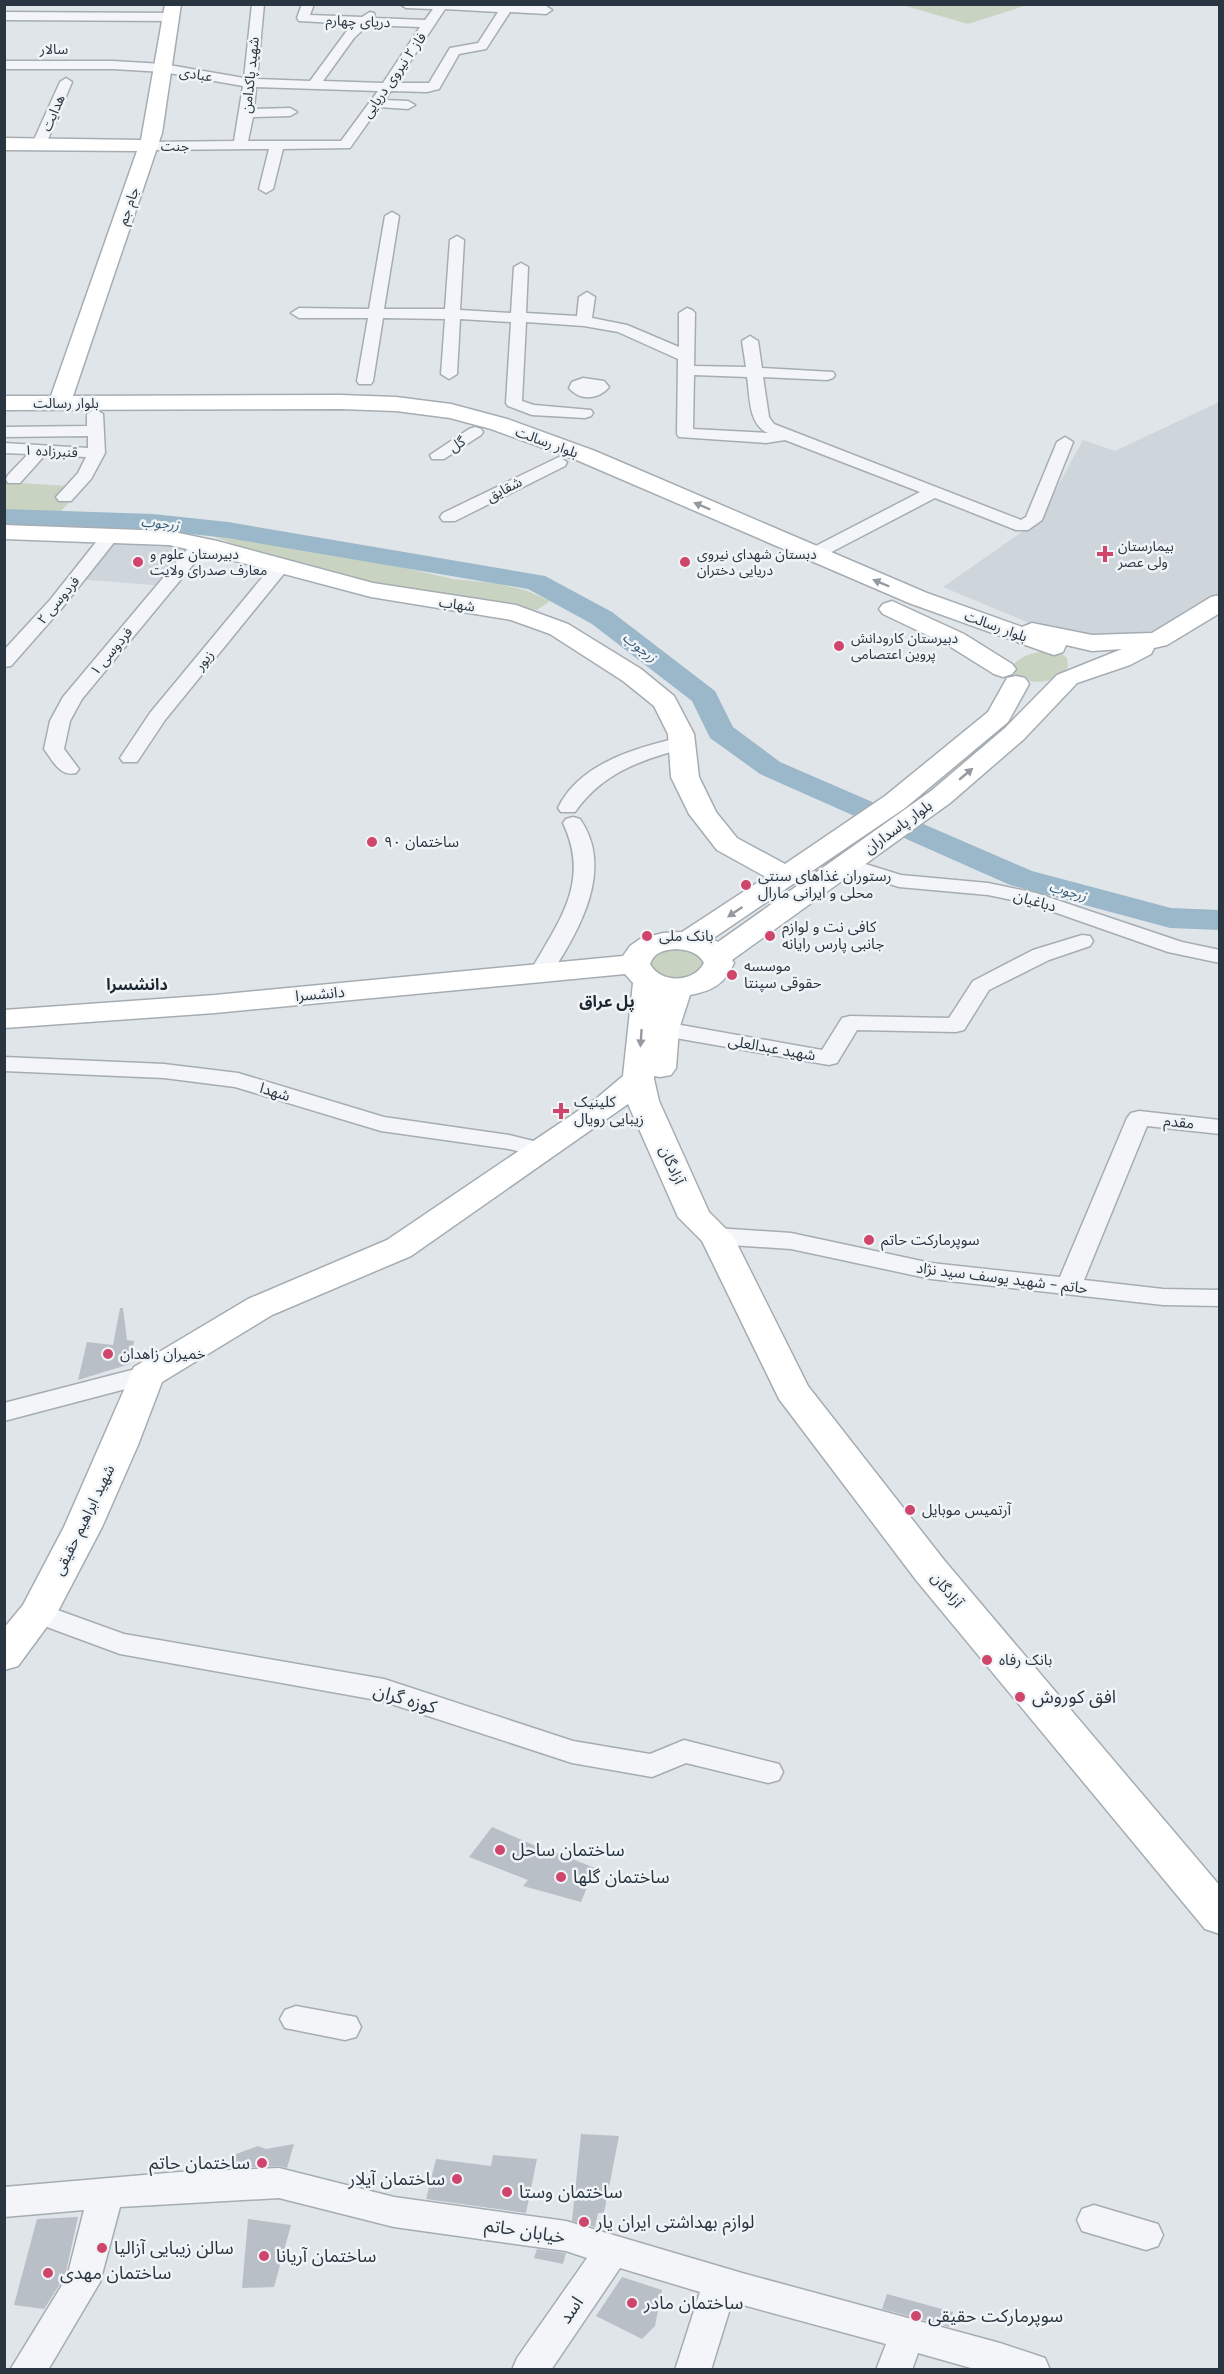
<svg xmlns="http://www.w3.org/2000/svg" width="1224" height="2374" viewBox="0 0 1224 2374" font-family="'DM Sans','Noto Sans Arabic',sans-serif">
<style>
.built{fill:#ced5db}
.green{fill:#c8d3c1}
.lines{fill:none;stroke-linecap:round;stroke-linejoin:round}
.river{fill:#9bb8ca;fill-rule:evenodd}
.building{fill:#b8bfc6}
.street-casing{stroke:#a5adb3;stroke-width:3}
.secondary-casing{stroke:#a5adb3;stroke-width:3}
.street{fill:#f3f5f8;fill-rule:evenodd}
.secondary{fill:#fff;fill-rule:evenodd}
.oneway{fill:#949aa0}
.poi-dot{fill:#cf456c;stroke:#f0f4f7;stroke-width:2}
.labels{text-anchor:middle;stroke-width:5;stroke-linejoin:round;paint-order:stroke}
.far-street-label{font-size:14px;fill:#293541;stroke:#f0f4f7}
.far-water-label{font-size:14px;font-style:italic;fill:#325975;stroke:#f0f4f7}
.far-poi-label{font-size:14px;fill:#293541;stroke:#f0f4f7;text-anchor:start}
.street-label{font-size:15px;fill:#293541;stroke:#f0f4f7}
.poi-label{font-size:15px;fill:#293541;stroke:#f0f4f7;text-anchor:start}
.neighbourhood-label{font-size:16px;font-weight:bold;fill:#1b2632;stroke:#f0f4f7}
.near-poi-label{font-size:18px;fill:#293541;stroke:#f0f4f7;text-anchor:start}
.near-street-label{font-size:18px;fill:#293541;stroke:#f0f4f7}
</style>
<rect width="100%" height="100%" fill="#e0e5e9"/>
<g class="built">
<path d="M1219 402V593L1160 632 1088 639 1046 630 943 587 1039 520 1083 440 1115 451Z"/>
<path d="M111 542 196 546 166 586 76 579Z"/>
</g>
<g class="green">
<path d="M902 5H1027L968 24Z"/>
<path d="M4 482 84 487 60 512H5Z"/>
<path d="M210 535 339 553 453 579 494 583 525 590 550 601 537 610 463 597 393 589 256 552Z"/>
<path d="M1049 651 1061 653 1067 658 1068 667C1057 684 1035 684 1017 678L1013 672V665C1024 654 1034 652 1049 651Z"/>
<path d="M684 946 709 963 684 981 654 975 646 959 650 954Z"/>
</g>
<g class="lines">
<path class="river" d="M4 509 153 514 228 522 545 576 612 612 715 691 733 727 780 762 1032 871 1171 908 1220 910V930L1170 928 1010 885 760 774 710 738 692 701 592 624 528 589 228 538 153 530 4 525Z"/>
</g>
<g class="building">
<path d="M120 1308H123L127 1340 134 1341 130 1364 78 1380 87 1342 113 1345Z"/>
<path d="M492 1827 550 1852 552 1851 595 1868 581 1902 523 1886 528 1880 469 1857Z"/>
<path d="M581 2134 619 2136 604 2213H598L595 2227 572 2221Z"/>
<path d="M294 2144 287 2168 279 2166 235 2168 236 2154 258 2146 266 2149Z"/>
<path d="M493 2155 537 2159 526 2213 426 2199 436 2159 491 2166Z"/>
<path d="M78 2217 65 2276 44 2309 14 2305 37 2219Z"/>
<path d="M248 2219 291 2225 274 2287 242 2288Z"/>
<path d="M537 2249 566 2253 563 2264 534 2258Z"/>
<path d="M622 2277 662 2290 655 2326 642 2339 596 2316Z"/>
<path d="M887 2294 953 2312 950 2327 882 2309Z"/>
</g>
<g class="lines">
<defs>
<g id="street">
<path d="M252 4H264L257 79 310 81 346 32 354 24 299 21 297 18 302 4H314L310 15 362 17 370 12 374 13 375 18 425 20 433 9 406 8 400 4 546 6 552 10 546 14 510 12 486 49 459 54 439 89 427 92 391 91 384 100 408 101 415 105 408 109 379 107 350 148 283 149 273 189 266 193 259 189 269 149 148 150 141 146 148 142 234 141 243 86 163 72 113 69H4V61H113L163 64 244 78ZM445 9 498 12 478 43 450 48 429 83H396ZM368 25 420 27 383 83 323 81 354 38ZM256 87 378 91 341 141H248L253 117 290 116 297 112 290 108 254 109Z"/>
<path d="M4 12 171 13 177 17 171 21 4 20Z"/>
<path d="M66 78 72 82 46 144 39 148 34 147 32 144 60 82Z"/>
<path d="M392 212 399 216 384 309H445L450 240 457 236 464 240 460 310 511 313 514 267 521 263 528 267 526 313 577 316 579 297 587 292 595 297 592 318 627 325 679 347V313L687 308 692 310 695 313 694 366 746 367 742 341 750 336 758 341 762 368 833 372 835 375 833 378 827 380 763 377 769 417 774 424 1021 520 1026 517 1057 442 1065 437 1073 442 1042 520 1028 530H1016L935 498 820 558H808L805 554 808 550 920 492 785 440 766 443 679 437 677 434 678 359 618 332 584 326 526 322 522 401 534 405 591 410 593 413 591 416 585 418 532 415 508 406 506 403 511 322 460 319 457 374 449 379 441 374 445 319 383 318 373 381 371 384H359L357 381 368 318H299L291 313 299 308 369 309 385 216ZM694 375 747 377C750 395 748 425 768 433L693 429Z"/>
<path d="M583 378 604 381 609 387C598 400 580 401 569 388L572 382Z"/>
<path d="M95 409 103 414 105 453 91 479 71 501H59L56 497 78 473 86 457 45 455 20 483H8L6 479 8 475 28 454 4 453V443L88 448V436L4 437V427L87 426V414Z"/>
<path d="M475 427 481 429 483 432 481 435 444 459H432L430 455 469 429Z"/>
<path d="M559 457 567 462 565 466 455 521H443L440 517 443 513Z"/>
<path d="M110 531 116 532 119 536 116 540 62 608 11 666 4 667V650L50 600 104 532Z"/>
<path d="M200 540 206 541 209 545 206 549 82 699 70 721 64 749 79 769 76 773C60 777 53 761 44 749L50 721 63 697 194 541Z"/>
<path d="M281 561 287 562 290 566 287 570 165 720 137 762H123L120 758 150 713 275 562Z"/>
<path d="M682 737 689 739 692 743 689 747C643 759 603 772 575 812H561L558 808C579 763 638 747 682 737Z"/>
<path d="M573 817 580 819C615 869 579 932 549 977L541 979 533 977 530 972C559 921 591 882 563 823L566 819Z"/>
<path d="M846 858 901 875 988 883 1036 893 1182 942 1220 950V963L1168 952 1031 904 988 895 899 887 839 868 836 864 839 860Z"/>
<path d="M1082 935 1090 936 1093 941 1090 946 1049 960 989 990 964 1030 956 1032 857 1030 837 1063 829 1065 664 1036 656 1034 653 1029 656 1024 664 1022 822 1050 842 1018 850 1016 949 1018 973 981 1033 950Z"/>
<path d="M4 1057 164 1064 238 1073 384 1117 509 1135 550 1145 554 1150 550 1155 542 1157 509 1149 381 1131 235 1087 164 1078 4 1071Z"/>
<path d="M1139 1111 1220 1120V1134L1147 1126 1084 1280 1163 1289 1220 1290V1306L1163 1305 931 1279 791 1249 716 1244 707 1241 704 1236 707 1231 716 1228 791 1233 931 1263 1060 1277 1127 1118 1131 1113Z"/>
<path d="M147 1366 156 1369 160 1375 156 1381 4 1421V1403Z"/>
<path d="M38 1603 124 1634 384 1679 573 1741 650 1754 684 1740 779 1764 783 1772 779 1780 768 1783 686 1763 652 1777 572 1763 382 1701 120 1654 28 1620 24 1613 28 1606Z"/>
<path d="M296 2006 356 2017 361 2027 356 2037 345 2040 285 2028 280 2019 285 2010Z"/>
<path d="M279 2168 394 2197 566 2221 742 2273 1000 2343 1045 2358 1050 2370H978L918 2353 912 2370H876L886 2344 732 2302 711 2370H675L700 2292 620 2268 551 2370H512L517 2358 587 2258 566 2251 394 2227 279 2198 120 2207 100 2282 48 2370H10L67 2277 84 2210 4 2217V2187L179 2172Z"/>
<path d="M1094 2205 1158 2224 1163 2235 1158 2246 1146 2250 1082 2231 1077 2220 1082 2209Z"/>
</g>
<g id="secondary">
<path d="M165 4H181L162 133 73 396 340 395 396 397 451 404 507 419 595 451 927 593 1022 627 1032 623 1092 635 1152 633 1211 597 1220 595V613L1167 645 1154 648 1151 654 1130 665 1077 683 1024 739 950 803 732 960 734 963C725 984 712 991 690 995L679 1029 676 1068 671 1075 660 1077 654 1076V1079L659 1101 709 1212 733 1236 808 1386 944 1560 1220 1886V1934L1205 1929 916 1580 779 1399 702 1241 678 1217 628 1104 411 1256 272 1315 162 1382 138 1445 102 1527 57 1613 18 1666 4 1670V1628L23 1605 64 1527 134 1367 248 1299 387 1240 597 1098 623 1076 633 983 625 974 215 1013 4 1028V1010L215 995 623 956 630 946 640 939 663 933 682 932 766 877 717 850 689 814 671 777 668 734 654 706 623 681 550 634 511 620 371 597 205 553 169 545 4 539V525L169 531 217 541 373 583 516 605 568 624 641 669 674 696 694 734 699 777 716 812 737 838 785 864 885 796 988 712 1007 678 1016 676 1025 678 1029 684 1008 722 905 808 712 939 718 942 931 791 1005 728 1057 675 1122 649 1092 651 1066 645 1063 652 1054 655 1045 652 909 603 579 461 491 429 450 418 396 411 340 409 4 410V396H51L137 151 4 150V138L141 140ZM676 949C688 950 698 952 704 963 694 983 661 984 650 964 654 952 664 950 676 949Z"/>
<path d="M892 601 964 634 1012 664 1016 669 1012 674 1003 677 994 674 946 644 883 614 879 609 883 604Z"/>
</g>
</defs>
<use href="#street" class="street-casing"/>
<use href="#secondary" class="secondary-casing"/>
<use href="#street" class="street"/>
<use href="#secondary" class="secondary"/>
</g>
<defs><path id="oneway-solid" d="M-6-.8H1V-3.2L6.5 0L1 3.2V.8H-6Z" transform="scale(1.5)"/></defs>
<g class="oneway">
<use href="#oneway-solid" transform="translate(702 506) rotate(-157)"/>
<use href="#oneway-solid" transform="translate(881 583) rotate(-157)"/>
<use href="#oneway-solid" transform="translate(966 774) rotate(-40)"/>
<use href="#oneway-solid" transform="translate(735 912) rotate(146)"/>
<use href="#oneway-solid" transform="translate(641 1038) rotate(94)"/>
</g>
<g class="poi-dot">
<path d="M1102 545h6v6h6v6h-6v6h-6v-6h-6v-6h6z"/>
<circle cx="138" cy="562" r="6"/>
<circle cx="685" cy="562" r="6"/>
<circle cx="839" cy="646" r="6"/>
<circle cx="372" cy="842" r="6"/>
<circle cx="746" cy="885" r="6"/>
<circle cx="647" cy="936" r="6"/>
<circle cx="770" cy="936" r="6"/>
<circle cx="732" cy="975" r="6"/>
<path d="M558 1102h6v6h6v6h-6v6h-6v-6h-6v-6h6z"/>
<circle cx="869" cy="1240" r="6"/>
<circle cx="108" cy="1354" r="6"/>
<circle cx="910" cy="1510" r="6"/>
<circle cx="987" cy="1660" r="6"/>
<circle cx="1020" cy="1697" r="6"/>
<circle cx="500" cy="1850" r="6"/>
<circle cx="561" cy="1877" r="6"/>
<circle cx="262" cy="2163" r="6"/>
<circle cx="457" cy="2179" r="6"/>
<circle cx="507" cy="2192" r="6"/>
<circle cx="584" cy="2222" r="6"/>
<circle cx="102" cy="2248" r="6"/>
<circle cx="264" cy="2256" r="6"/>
<circle cx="48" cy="2273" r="6"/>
<circle cx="632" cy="2303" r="6"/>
<circle cx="916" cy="2316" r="6"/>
</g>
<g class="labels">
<g class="far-street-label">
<text transform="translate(358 21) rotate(2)" y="5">دریای چهارم</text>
<text x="54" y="54">سالار</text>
<text transform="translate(196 74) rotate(9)" y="5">عبادی</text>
<text transform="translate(250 75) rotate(-84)" y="5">شهید پاکدامن</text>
<text transform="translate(394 75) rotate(-55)" y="5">فاز ۲ نیروی دریایی</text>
<text transform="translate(53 113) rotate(-67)" y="5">هدایت</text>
<text x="175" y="151">جنت</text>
<text transform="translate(128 206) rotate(-71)" y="5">جام جم</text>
<text x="66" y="408">بلوار رسالت</text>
<text transform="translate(547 442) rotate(20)" y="5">بلوار رسالت</text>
<text transform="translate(457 444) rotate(-32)" y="5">گل</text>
<text transform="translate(51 451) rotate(3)" y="5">قنبرزاده ۱</text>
<text transform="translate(504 489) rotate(-27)" y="5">شقایق</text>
<text transform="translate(58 600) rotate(-50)" y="5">فردوسی ۲</text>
<text transform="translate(457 604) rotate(8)" y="5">شهاب</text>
<text transform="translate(996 626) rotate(20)" y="5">بلوار رسالت</text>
<text transform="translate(111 651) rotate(-50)" y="5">فردوسی ۱</text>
<text transform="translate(204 660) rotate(-51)" y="5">زیور</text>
</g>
<g class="far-water-label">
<text transform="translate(160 523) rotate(5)" y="5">زرجوب</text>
<text transform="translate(640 647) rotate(38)" y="5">زرجوب</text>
<text transform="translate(1068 891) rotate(15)" y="5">زرجوب</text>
</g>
<g class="far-poi-label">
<text x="1118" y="551">بیمارستان<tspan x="1118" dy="16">ولی عصر</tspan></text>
<text x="150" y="559">دبیرستان علوم و<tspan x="150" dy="16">معارف صدرای ولایت</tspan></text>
<text x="697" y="559">دبستان شهدای نیروی<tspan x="697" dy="16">دریایی دختران</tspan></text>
<text x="851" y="643">دبیرستان کارودانش<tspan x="851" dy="16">پروین اعتصامی</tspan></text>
</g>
<g class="street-label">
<text transform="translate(898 827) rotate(-36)" y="5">بلوار پاسداران</text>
<text transform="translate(1035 901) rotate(16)" y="5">دباغیان</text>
<text transform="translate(320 994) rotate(-5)" y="5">دانشسرا</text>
<text transform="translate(772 1048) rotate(10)" y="5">شهید عبدالعلی</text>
<text transform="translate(275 1092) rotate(17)" y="5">شهدا</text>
<text transform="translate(1179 1122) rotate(6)" y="5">مقدم</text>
<text transform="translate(672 1165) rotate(66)" y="5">آزادگان</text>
<text transform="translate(1002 1278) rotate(7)" y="5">حاتم - شهید یوسف سید نژاد</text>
<text transform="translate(84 1520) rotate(-64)" y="5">شهید ابراهیم حقیقی</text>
<text transform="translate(947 1590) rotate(50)" y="5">آزادگان</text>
</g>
<g class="poi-label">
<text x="384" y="847">ساختمان ۹۰</text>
<text x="758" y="881">رستوران غذاهای سنتی<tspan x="758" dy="17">محلی و ایرانی مارال</tspan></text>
<text x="782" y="932">کافی نت و لوازم<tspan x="782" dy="17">جانبی پارس رایانه</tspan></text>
<text x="659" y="941">بانک ملی</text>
<text x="744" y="971">موسسه<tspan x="744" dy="17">حقوقی سپنتا</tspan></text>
<text x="574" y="1107">کلینیک<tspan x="574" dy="17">زیبایی رویال</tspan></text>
<text x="881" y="1245">سوپرمارکت حاتم</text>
<text x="120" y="1359">خمیران زاهدان</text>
<text x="922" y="1515">آرتمیس موبایل</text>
<text x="999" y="1665">بانک رفاه</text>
</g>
<g class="neighbourhood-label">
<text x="137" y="990">دانشسرا</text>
<text x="607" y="1007">پل عراق</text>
</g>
<g class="near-poi-label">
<text x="1032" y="1703">افق کوروش</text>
<text x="512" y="1856">ساختمان ساحل</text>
<text x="573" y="1883">ساختمان گلها</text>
<text x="250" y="2169" text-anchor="end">ساختمان حاتم</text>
<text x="445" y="2185" text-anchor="end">ساختمان آیلار</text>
<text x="519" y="2198">ساختمان وستا</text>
<text x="596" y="2228">لوازم بهداشتی ایران یار</text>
<text x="114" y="2254">سالن زیبایی آزالیا</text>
<text x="276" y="2262">ساختمان آریانا</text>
<text x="60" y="2279">ساختمان مهدی</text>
<text x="644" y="2309">ساختمان مادر</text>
<text x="928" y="2322">سوپرمارکت حقیقی</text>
</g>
<g class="near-street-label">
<text transform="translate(405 1699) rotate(16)" y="6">کوزه گران</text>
<text transform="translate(525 2231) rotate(9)" y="6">خیابان حاتم</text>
<text transform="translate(571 2310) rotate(-56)" y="6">اسد</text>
</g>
</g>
<rect width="1224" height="2374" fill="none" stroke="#293541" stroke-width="12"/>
</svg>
